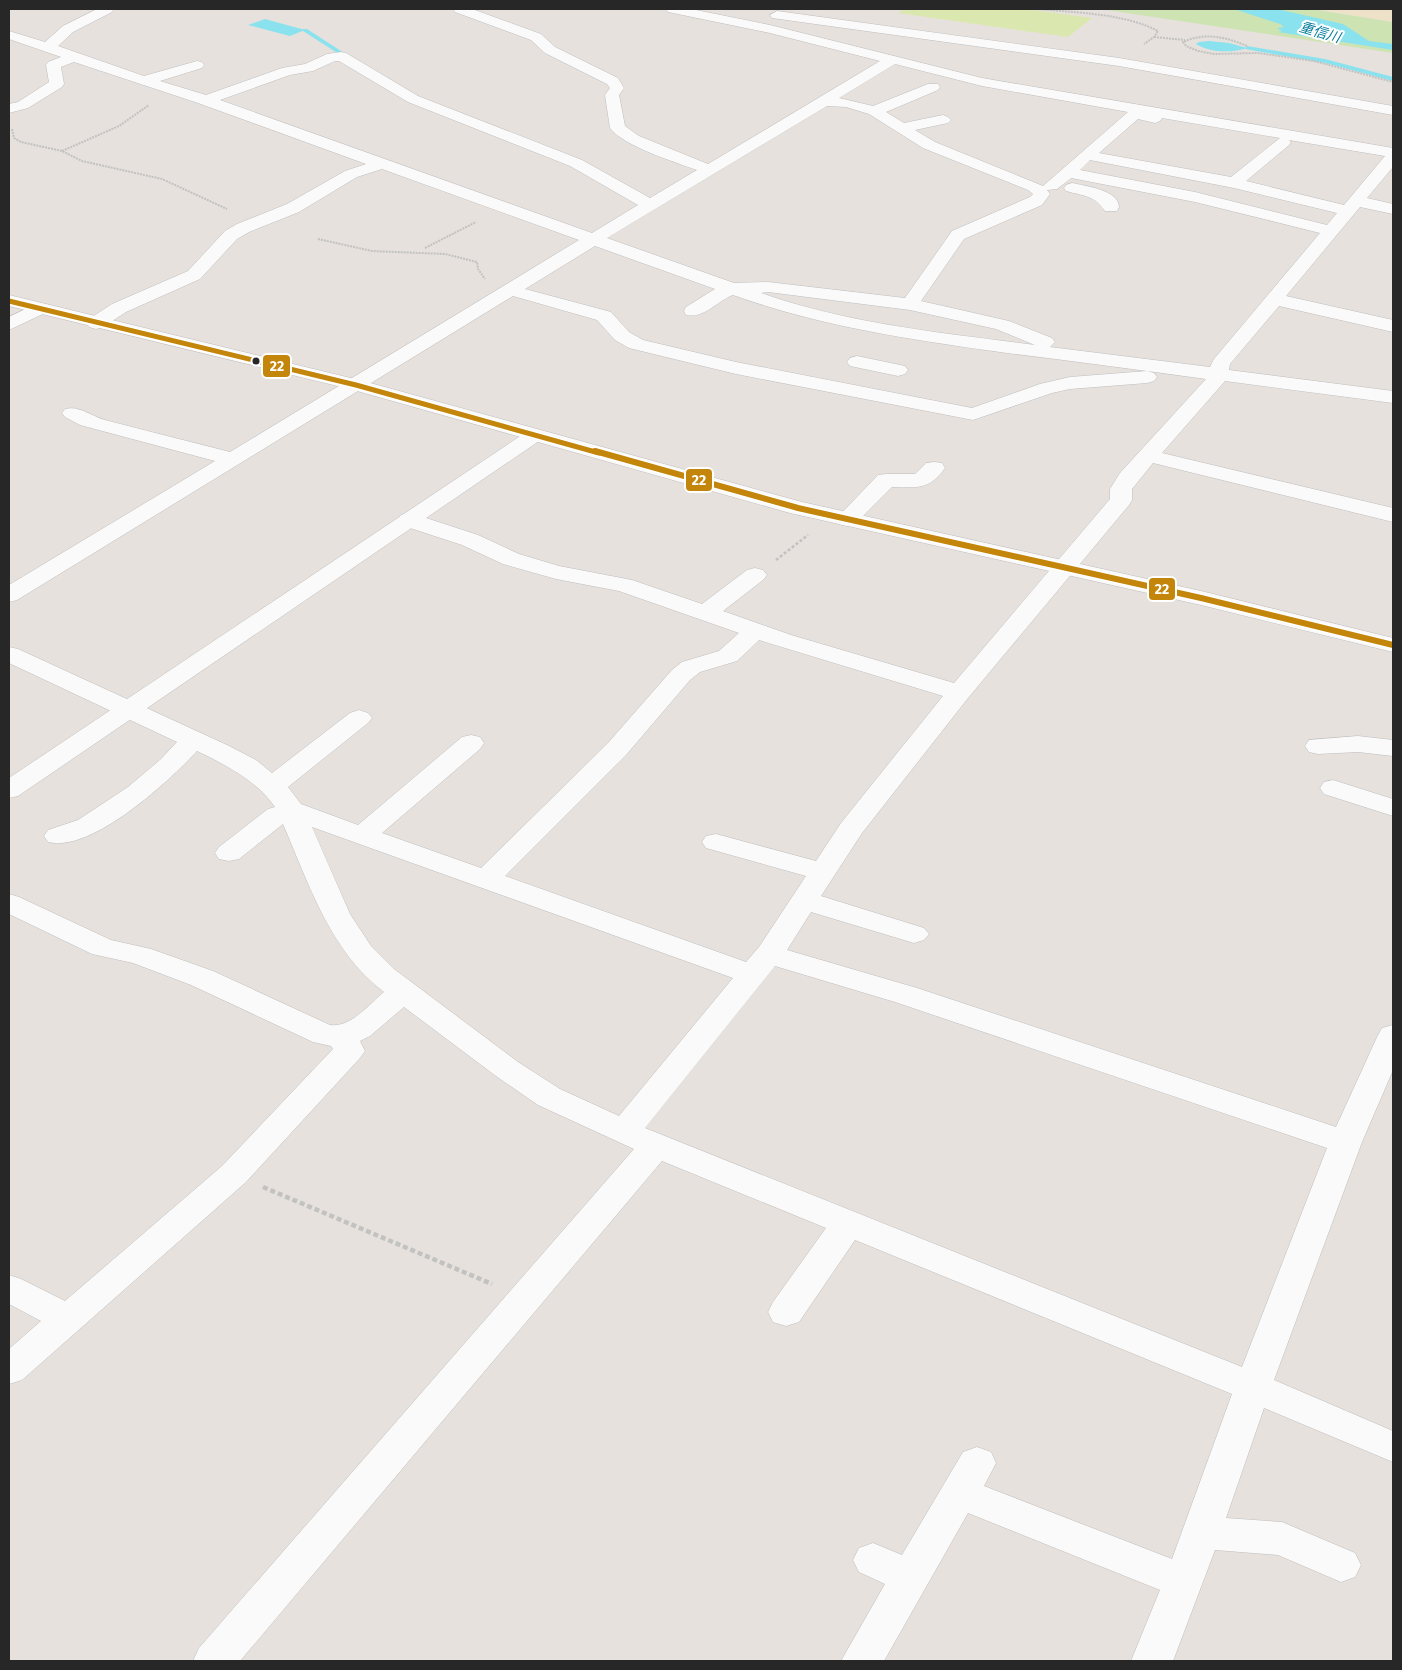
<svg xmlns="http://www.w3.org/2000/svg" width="1402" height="1670" viewBox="0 0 1402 1670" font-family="'Fira Sans','Noto Sans JP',sans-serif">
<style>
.green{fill:#cde4b2}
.sand{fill:#ede1c8}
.pitch{fill:#dae8af}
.water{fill:#8ae2ee}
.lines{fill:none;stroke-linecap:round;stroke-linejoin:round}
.stream{fill:#8ae2ee;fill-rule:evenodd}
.minor-casing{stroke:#bfbebe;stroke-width:1}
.tertiary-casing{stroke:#bfbebe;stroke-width:1}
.secondary-casing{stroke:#bfbebe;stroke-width:1}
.path-far2{stroke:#c2c2c1;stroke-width:2;stroke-dasharray:2 1;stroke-linecap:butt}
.path-far1{stroke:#c2c2c1;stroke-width:2.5;stroke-dasharray:3 2;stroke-linecap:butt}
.path{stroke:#c2c2c1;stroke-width:4.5;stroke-dasharray:5 3;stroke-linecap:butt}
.minor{fill:#fbfafa;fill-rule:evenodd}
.tertiary{fill:#fbfafa;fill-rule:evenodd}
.secondary{fill:#fbfafa;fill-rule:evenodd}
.bus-1-far1-casing{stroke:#fff;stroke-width:8}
.bus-1-casing{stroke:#fff;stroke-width:9}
.bus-1-far1{stroke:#c3860a;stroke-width:5}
.bus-1{stroke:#c3860a;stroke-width:6}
.bus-dot{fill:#272727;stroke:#fff;stroke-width:2}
.labels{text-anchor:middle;stroke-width:4;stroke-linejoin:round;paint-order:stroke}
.far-water-label{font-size:14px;font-style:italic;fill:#067d9c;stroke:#fff}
.line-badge{stroke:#fff;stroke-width:2}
.badge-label{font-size:14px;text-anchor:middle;font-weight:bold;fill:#fff}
</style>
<rect width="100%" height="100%" fill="#e6e1dc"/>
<path class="green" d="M1100 9H1311L1393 22V53Z"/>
<path class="sand" d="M1311 9H1393V22L1314 9Z"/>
<path class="pitch" d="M905 9H1026L1092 18 1068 37 898 13Z"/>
<g class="water">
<path d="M1234 9H1277L1343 24 1369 41 1393 44V50L1278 32 1282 31 1277 28 1284 27 1280 24Z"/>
<path d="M265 19 305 30 290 36 248 25Z"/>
<path d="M1209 41 1229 43 1247 48C1232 53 1210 53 1196 44L1199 42Z"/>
</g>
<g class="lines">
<g class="stream">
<path d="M303 29H307L344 53 339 54 303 31Z"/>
<path d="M1247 46 1325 59 1393 77V81L1325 63 1245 49Z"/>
</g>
<defs>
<g id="minor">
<path d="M97 9H114L112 12 73 32 58 46 144 76 197 61 202 62 204 65 202 68 160 81 206 95 282 68 305 64 327 54 341 52 346 53 418 96 582 160 650 198 697 170C675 162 623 146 610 128L605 95 610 88 607 84 545 53 531 40 455 12 453 9H472L541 34 555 47 618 78 624 88 619 95 625 126 639 136 708 164 880 61 770 33 673 13 668 12 666 9H691L770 25 982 78 1393 148V167L1367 198 1393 204V214L1360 207 1286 296 1393 320V332L1279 306 1230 364 1229 370 1393 391V403L1225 381 1162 453 1393 508V522L1153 463 1132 489V500L1129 505 968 698 862 833 821 896 924 928 929 934 924 940 914 943 811 912 787 950 917 988 1336 1127 1378 1035 1382 1028 1393 1025V1070L1362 1142 1274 1380 1393 1431V1462L1264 1408 1226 1518 1282 1522 1355 1553 1361 1565 1355 1577 1341 1582 1278 1555 1215 1550 1173 1661H1131L1160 1590 968 1513 884 1661H841L885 1584 859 1572 853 1560 859 1548 873 1543 902 1555 963 1452 977 1447 991 1452 996 1463 984 1486 1172 1559 1232 1394 855 1240 799 1322 786 1326 773 1322 768 1312 773 1302 826 1228 662 1161 240 1661H193L199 1648 634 1149 538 1105 496 1076 404 1007 370 1036 360 1041 365 1051 360 1058 246 1182 22 1380 9 1384V1349L41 1321 9 1304V1275L21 1279 65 1301 222 1166 333 1049 331 1046 313 1042 191 985 133 963 92 954 9 914V894L19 897 111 940 151 949 213 971 330 1025C351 1028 369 1004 384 992 330 951 309 884 283 824L239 859 229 861 219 859 215 853 219 847 268 809 275 807C256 780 226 765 197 751 169 781 92 853 48 842L44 836 48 830 78 820 128 787 161 759 177 742 9 663V647L18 649 227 745 256 760 272 773 350 713 359 710 368 713 372 718 368 723 288 787 301 804 358 825 462 737 471 735 480 737 484 743 480 749 382 833 481 868 608 743 672 670 682 662 719 651 739 633 619 591 556 579 503 564 462 545 401 525 398 520 401 515 409 513 417 515 478 535 519 554 559 566 632 580 702 604 747 570 755 568 763 570 767 575 763 580 723 611 791 635 954 683 1110 499V489L1120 473 1206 379C1140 370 1073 361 1007 353 914 340 822 327 733 295 717 301 704 319 686 315L684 311 686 307 715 289 595 246 525 289 611 312 629 332 643 340 736 362 972 408 1040 384 1070 377 1147 371 1154 373 1157 377 1154 381 1147 383 1070 389 1052 393 973 420 736 374 629 348 615 340 597 320 513 296 17 600 9 602V585L215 461 80 425 65 417 62 413 65 409C79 405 91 416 105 420 146 431 188 441 230 452L579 240 382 169 357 177 299 212 249 232 237 239 200 279 126 312 103 327 96 329 89 327 87 323 89 319 112 304 188 271 225 231 237 224 287 204 345 171 366 164 198 103 74 62 61 67 64 84 62 87 28 108 9 113V104L18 102 49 82 46 65 48 62 61 57 9 39V31L45 42 63 26ZM335 61H339L408 102 570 166 638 205 592 233 220 100 290 75 313 71ZM895 64 982 86 1128 112 1043 186 935 142 915 130 948 123 951 120 948 117 943 115 904 123 886 112 938 90 940 87 938 84H928L873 106 839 98ZM827 106 846 107 869 114 923 148 1028 190 1033 194 1030 197 952 231 905 298 768 282 734 283 607 238ZM1162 118 1280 138 1231 177 1099 153 1138 119 1155 123 1160 121ZM1289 140 1385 156 1344 205 1246 181 1289 145 1291 142ZM1090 160 1234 188 1337 213 1327 225 1195 192 1080 170ZM1071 178 1195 202 1320 233 1214 359 1210 367 1050 347 1055 342 1052 338 1009 321 921 301 964 239 1042 205 1050 194 1047 190 1057 189ZM768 292 910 310 996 329 1035 345C943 333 848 324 761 293ZM759 640 943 696 841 823 816 861 716 834 706 836 702 842 706 848 806 876 759 947 746 962 505 876 626 755 690 680 700 672 737 661ZM312 827 733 978 619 1116 560 1089 518 1062 394 969 371 946 350 914ZM775 966 895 1002 1327 1148 1242 1367 645 1128Z"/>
<path d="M777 11 1119 58 1393 106V115L1119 66 772 18 770 15Z"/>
<path d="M1072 183C1085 186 1119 190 1119 207L1117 211H1105C1094 195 1084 196 1066 191L1064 188 1066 185Z"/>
<path d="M38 303 45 305 47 309 45 313 9 330V317Z"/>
<path d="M857 356 905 366 908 370 905 374 898 376 850 366 847 362 850 358Z"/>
<path d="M934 462 942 463 945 468C929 491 916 487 892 487L855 524 847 526 839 524 836 519 878 475 886 474H915L926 463Z"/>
<path d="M1358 736 1393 740V756L1358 752 1318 754 1309 752 1305 746 1309 740Z"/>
<path d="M1333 780 1393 799V816L1324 794 1320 788 1324 782Z"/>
</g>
<path id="tertiary" d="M535 429 542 431 545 435 542 439 18 796 9 798V778L528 431Z"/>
<path id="secondary" d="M9 295 363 381 802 502 1201 591 1393 638V652L1201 605 790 513 350 389 9 306Z"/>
</defs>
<use href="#minor" class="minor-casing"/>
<use href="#tertiary" class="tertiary-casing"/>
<use href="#secondary" class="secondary-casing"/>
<g class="path-far2">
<path d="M1038 9C1077 13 1123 13 1158 31L1154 37 1144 44"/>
<path d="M1154 37 1185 40"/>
<path d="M1247 46C1226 37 1205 32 1183 42L1186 46 1198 51 1214 54 1258 53 1314 61 1393 82"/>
<path d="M12 129 14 138 21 142 62 151 82 161 162 179 227 209"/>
<path d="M62 151 119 126 149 105"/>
<path d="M318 239 372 251 445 254 477 262 478 269 485 279"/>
<path d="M425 248 476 222"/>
</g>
<path class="path-far1" d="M776 560 808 535"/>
<path class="path" d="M263 1187 492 1284"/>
<use href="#minor" class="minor"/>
<use href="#tertiary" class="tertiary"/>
<use href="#secondary" class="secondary"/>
<defs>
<path id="bus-1-far1" d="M9 301 356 385 599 453"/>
<path id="bus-1" d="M595 451 798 508 1201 598 1393 645"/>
</defs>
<use href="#bus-1-far1" class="bus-1-far1-casing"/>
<use href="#bus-1" class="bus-1-casing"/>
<use href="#bus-1-far1" class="bus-1-far1"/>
<use href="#bus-1" class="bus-1"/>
</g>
<circle class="bus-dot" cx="256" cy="361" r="4.5"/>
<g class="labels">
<g class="far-water-label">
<text transform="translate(1320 32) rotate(16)" y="5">重信川</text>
</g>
</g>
<g class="line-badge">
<rect x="262" y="354" width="29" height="24" rx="5" fill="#c3860a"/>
<rect x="685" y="468" width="28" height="24" rx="5" fill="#c3860a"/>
<rect x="1148" y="577" width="28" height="24" rx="5" fill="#c3860a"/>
</g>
<g class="badge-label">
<text x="277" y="371">22</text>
<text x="699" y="485">22</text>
<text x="1162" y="594">22</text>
</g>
<rect width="1402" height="1670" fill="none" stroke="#272727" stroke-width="20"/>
</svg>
